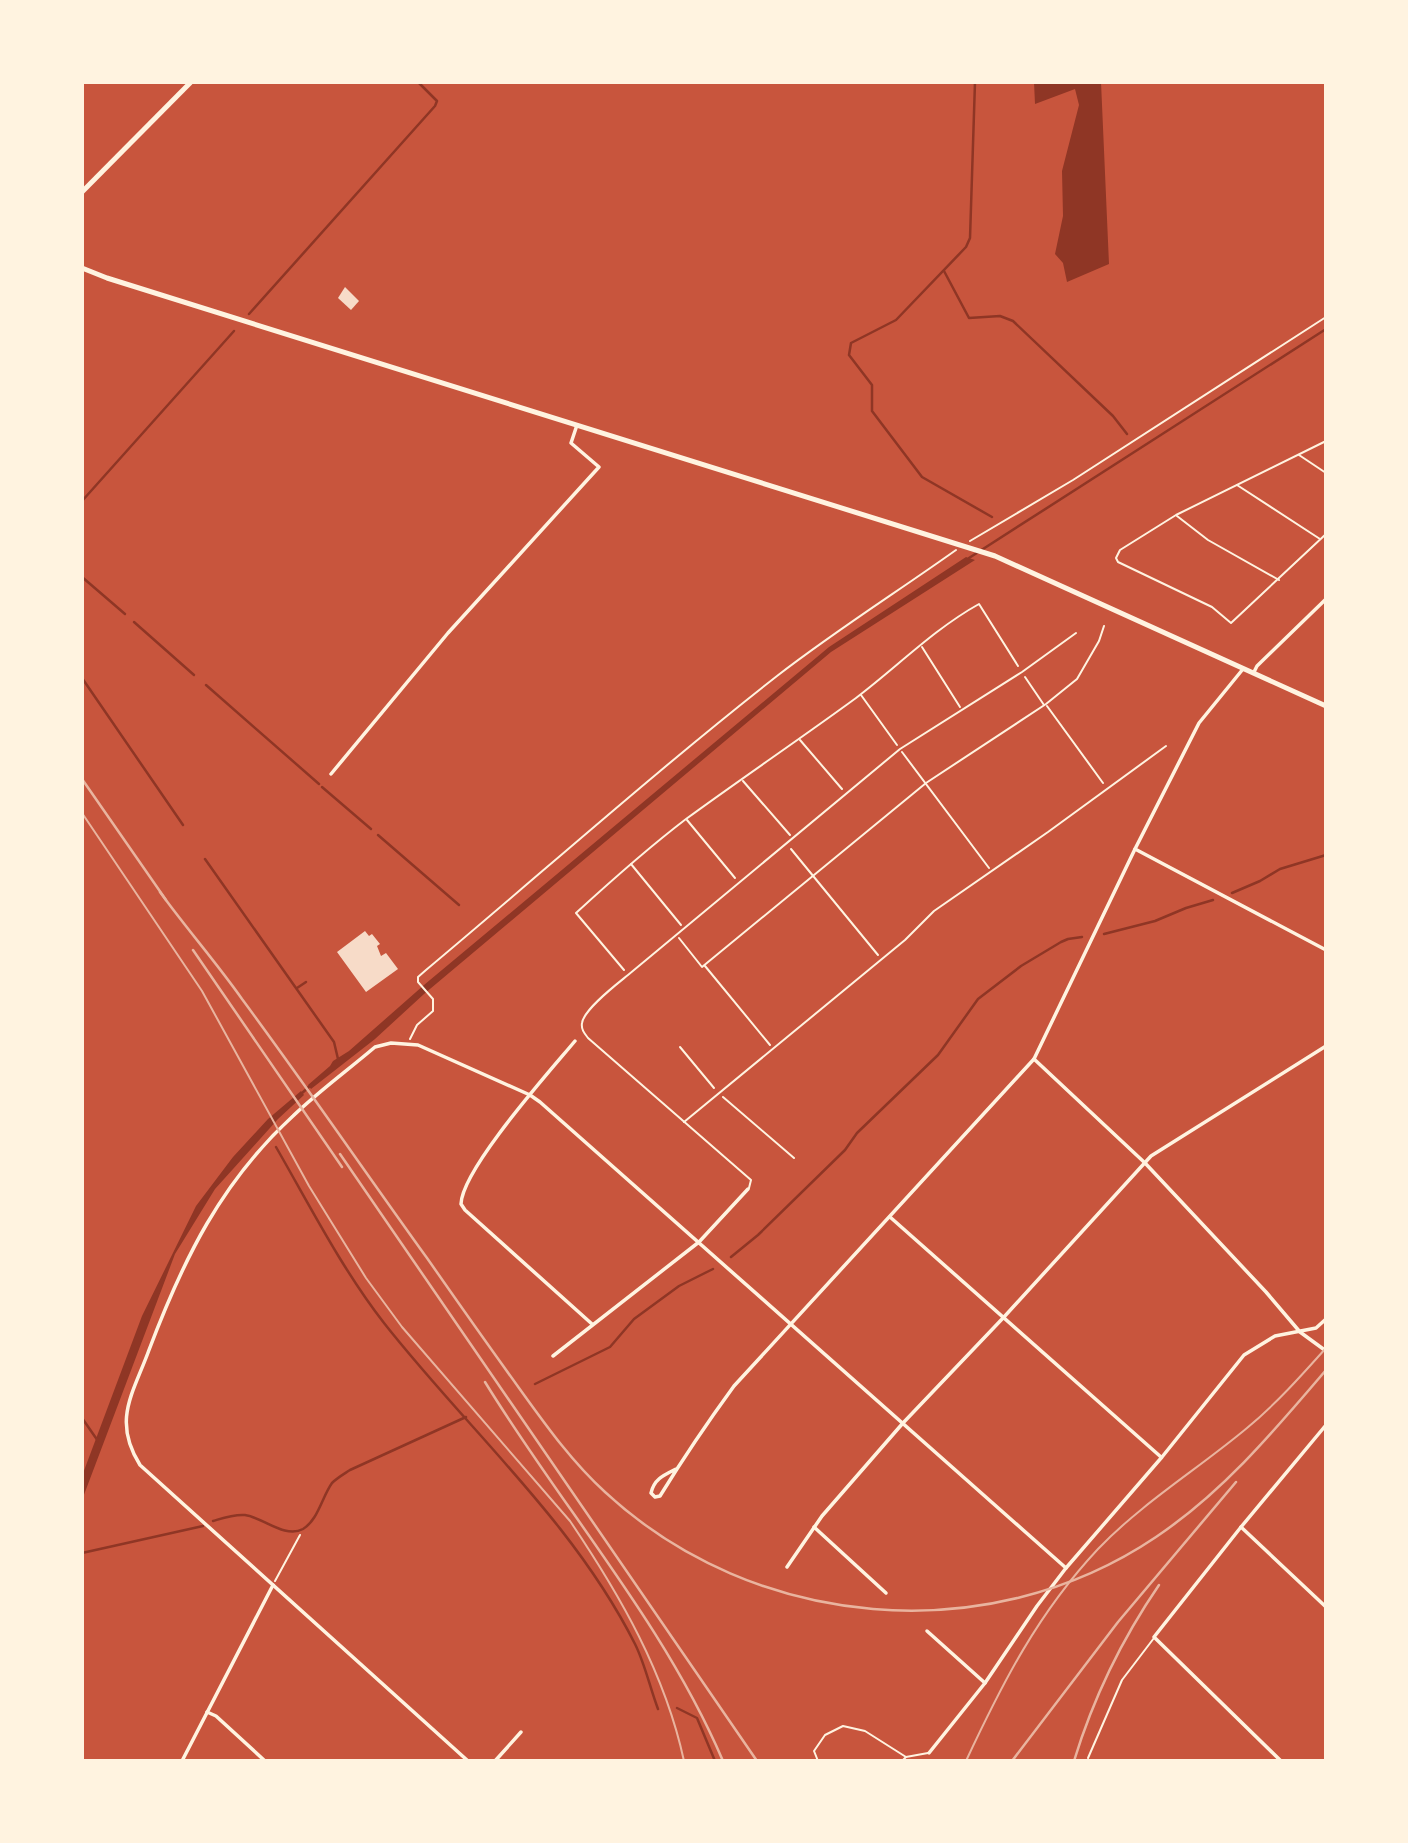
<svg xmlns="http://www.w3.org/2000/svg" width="1408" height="1843" viewBox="0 0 1408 1843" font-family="'Libre Baskerville',serif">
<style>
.water{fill:#8f3625}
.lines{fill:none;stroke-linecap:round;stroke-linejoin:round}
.stream{stroke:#8f3625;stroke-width:2.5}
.building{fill:#f7dbc8}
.path{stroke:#fff3e0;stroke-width:2}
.service{stroke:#fff3e0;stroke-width:2}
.minor{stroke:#fff3e0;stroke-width:3.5}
.secondary{stroke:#fff3e0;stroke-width:5}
.tram{stroke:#e9b49f;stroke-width:2}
.rail{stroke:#e9b49f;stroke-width:2.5}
</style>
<rect width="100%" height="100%" fill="#c8553d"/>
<g class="water">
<path d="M1034 82H1101L1109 264 1067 282 1063 263 1055 254 1063 216 1062 171 1079 105 1075 89 1035 104Z"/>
<path d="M966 557 975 560 831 652 424 994 375 1039 311 1089 308 1085 330 1066 333 1061 349 1051 424 985 829 647Z"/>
<path d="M301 1091 304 1095 278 1119 215 1189 175 1254 82 1500V1476L142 1316 196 1206 233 1157 268 1119Z"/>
</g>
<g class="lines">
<g class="stream">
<path d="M975 82 970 238 966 247 896 320 851 343 849 355 872 385V411L922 477 992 517"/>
<path d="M944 271 969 318 1000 316 1013 321 1113 416 1127 434"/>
<path d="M249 314 435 106 437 101 418 82"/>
<path d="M82 501 234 331"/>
<path d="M969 558 1326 329"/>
<path d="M82 577 125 614"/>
<path d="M134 622 194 675"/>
<path d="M82 678 183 825"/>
<path d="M206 685 319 784"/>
<path d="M322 787 371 829"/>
<path d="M378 835 459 905"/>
<path d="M205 859 334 1042 338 1059"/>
<path d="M1232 893 1260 881 1280 869 1326 855"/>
<path d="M1104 934 1155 921 1186 908 1213 900"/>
<path d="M297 988 306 982"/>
<path d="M301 1094 312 1084"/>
<path d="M276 1147C310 1206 342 1269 384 1323 468 1430 573 1521 635 1644 645 1664 650 1688 658 1709"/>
<path d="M731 1257 758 1235 845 1150 857 1133 938 1055 978 999 1021 966 1061 942 1068 939 1082 937"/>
<path d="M535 1384 610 1347 634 1319 679 1286 713 1269"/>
<path d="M82 1418 98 1441"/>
<path d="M213 1521C223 1518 234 1514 245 1515 262 1517 285 1539 303 1529 318 1520 322 1497 332 1483 337 1478 344 1474 350 1470L466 1417"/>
<path d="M82 1553 203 1526"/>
<path d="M677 1708 697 1718 715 1761"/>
</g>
</g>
<g class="building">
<path d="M345 287 359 301 351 310 338 298Z"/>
<path d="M365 931 369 936 372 934 380 944 377 946 381 956 386 953 398 969 366 992 337 952Z"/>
</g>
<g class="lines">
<g class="path">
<path d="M1326 441 1176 515 1120 550 1116 558 1118 562 1212 607 1231 623 1326 534"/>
<path d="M1299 455 1326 473"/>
<path d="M1237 485 1320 539"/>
<path d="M1177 516 1208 540 1279 580"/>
<path d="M970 541 1073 480 1326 317"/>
<path d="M922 647 960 707"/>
<path d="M1025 677 1044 705"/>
<path d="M861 695 897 745"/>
<path d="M1047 706 1103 783"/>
<path d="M800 740 842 789"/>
<path d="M902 752 989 868"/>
<path d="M743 781 790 835"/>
<path d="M687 820 735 878"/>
<path d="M791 849 878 955"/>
<path d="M631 864 681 925"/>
<path d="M679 938 702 967 926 783 1046 704 1077 679 1099 641 1104 626"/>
<path d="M705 966 770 1045"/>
<path d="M624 970 576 913C612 880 648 848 686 819 742 778 800 739 856 698 897 667 934 629 979 604L1018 666"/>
<path d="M410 1039 417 1025 433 1011V999L418 982V977L426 970C543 872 657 770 777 676 835 631 897 592 956 550"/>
<path d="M680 1047 714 1088"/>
<path d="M723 1097 794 1158"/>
<path d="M275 1581 300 1535"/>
</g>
<g class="service">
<path d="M684 1122 905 940 934 911 1048 832 1166 746"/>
<path d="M749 1188 751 1180 588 1038C584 1033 581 1029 582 1023 584 1009 617 984 628 975L900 749 1022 672 1076 633"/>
<path d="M1088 1758 1122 1680 1154 1638"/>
<path d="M818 1761 814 1751 825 1735 843 1726 865 1731 906 1757"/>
<path d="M902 1761 906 1757 928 1753"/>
</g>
<g class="minor">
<path d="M1254 672 1257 666 1326 599"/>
<path d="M331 774 448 633 599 467 571 443 577 425"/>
<path d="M1135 849 1326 950"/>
<path d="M575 1041C550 1071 462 1169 461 1204L465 1210 592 1324"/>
<path d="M1034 1059 1145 1163 1266 1292 1300 1332 1326 1351"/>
<path d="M890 1217 1161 1457"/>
<path d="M553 1356 699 1242 748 1189"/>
<path d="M676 1469C664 1475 654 1479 651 1493L655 1497 660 1496C684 1457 707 1423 734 1386L1034 1059 1135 849 1199 723 1243 669"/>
<path d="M814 1527 886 1593"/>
<path d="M1241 1527 1326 1607"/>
<path d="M787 1567 822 1516 903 1423 1004 1317 1151 1156 1326 1046"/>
<path d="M927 1631 985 1683"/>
<path d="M207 1712 216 1716 265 1761"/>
<path d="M929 1753 985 1683 1037 1606 1066 1568 1162 1457 1244 1355 1275 1336 1316 1328 1326 1319"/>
<path d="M182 1761 273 1585"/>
<path d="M468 1761 140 1465C112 1420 133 1394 149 1350 183 1260 221 1182 293 1116 319 1091 348 1070 375 1047L391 1043 418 1045 530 1095 540 1102 1066 1568"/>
<path d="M495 1761 521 1732"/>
<path d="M1281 1761 1154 1637 1241 1527 1326 1425"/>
</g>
<g class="secondary">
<path d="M82 192 191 82"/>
<path d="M82 268 107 278 995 556 1326 706"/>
</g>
<g class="tram">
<path d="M82 813 202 991 309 1186 366 1278 402 1327 570 1521C620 1595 665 1673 684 1761"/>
<path d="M966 1761C1003 1682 1038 1613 1098 1549 1142 1503 1198 1469 1247 1428 1276 1404 1301 1376 1326 1348"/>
</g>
<g class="rail">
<path d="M82 779 166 900"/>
<path d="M160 892C186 928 216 962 242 999 305 1084 365 1172 427 1258 457 1301 488 1345 519 1388 545 1424 571 1461 605 1492 754 1630 987 1651 1156 1537 1223 1492 1274 1431 1326 1370"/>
<path d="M193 950 342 1167"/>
<path d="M340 1154 757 1761"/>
<path d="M485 1382C563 1509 664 1623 723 1761"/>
<path d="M1012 1761 1118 1622 1236 1482"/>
<path d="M1074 1761C1093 1699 1122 1639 1159 1585"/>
</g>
</g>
<rect width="1408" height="1843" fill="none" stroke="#fff3e0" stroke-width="168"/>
</svg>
